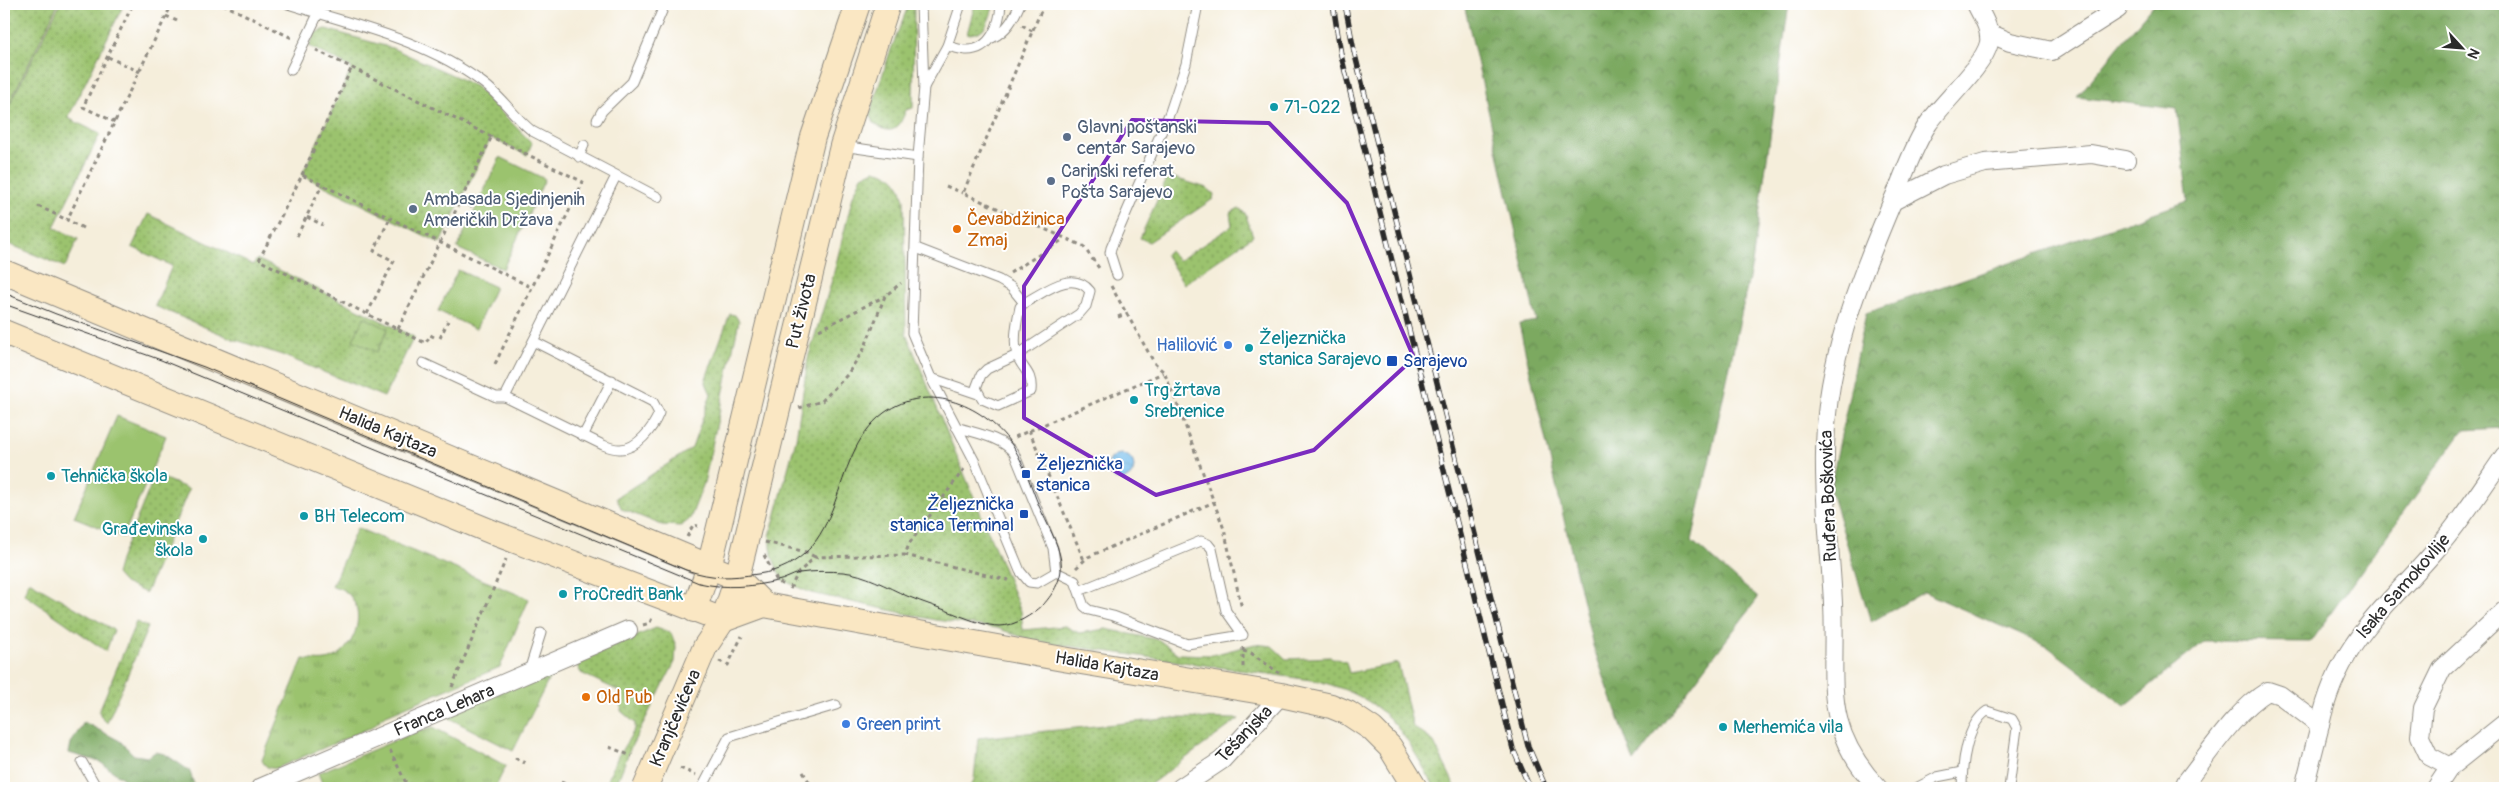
<svg xmlns="http://www.w3.org/2000/svg" width="2509" height="792" viewBox="0 0 2509 792" font-family="Pangolin,sans-serif">
<style>
.grass{fill:url(#grass-dots);stroke:#63774c}
.forest{fill:url(#forest-crowns);stroke:#546a46}
.park{fill:url(#park-tufts);stroke:#63774c}
.garden{fill:#9bc36e;stroke:#63774c}
.water{fill:url(#water-ripples);stroke:#50748c}
.lines{fill:none;stroke-linecap:round;stroke-linejoin:round}
.lane-casing{stroke:#908c83;stroke-width:11}
.street-casing{stroke:#908c83;stroke-width:20}
.secondary-casing{stroke:#908c83;stroke-width:26}
.path{stroke:#908c83;stroke-width:3;stroke-dasharray:4 4;stroke-linecap:butt}
.lane{stroke:#fff;stroke-width:9}
.street{stroke:#fff;stroke-width:18}
.secondary{stroke:#fae7c3;stroke-width:24}
.tram{stroke:#2b2b2b;stroke-width:1}
.rail-casing{stroke:#2b2b2b;stroke-width:5.5}
.rail{stroke:#fff;stroke-width:4;stroke-dasharray:11;stroke-linecap:butt}
.marked{fill:none;stroke:#7b2cbf;stroke-width:4;stroke-linejoin:round}
.culture-dot{fill:#0f9aa8;stroke:#fff;stroke-width:2}
.service-dot{fill:#5c6f8a;stroke:#fff;stroke-width:2}
.food-dot{fill:#e8710a;stroke:#fff;stroke-width:2}
.shop-dot{fill:#3f7fe0;stroke:#fff;stroke-width:2}
.transit-dot{fill:#1a4fb4;stroke:#fff;stroke-width:2}
.labels{text-anchor:middle;stroke-width:4;stroke-linejoin:round;paint-order:stroke}
.culture-label{font-size:18px;fill:#0d838f;stroke:#fff;text-anchor:start}
.service-label{font-size:18px;fill:#4e5e75;stroke:#fff;text-anchor:start}
.food-label{font-size:18px;fill:#c56008;stroke:#fff;text-anchor:start}
.street-label{font-size:18px;fill:#2b2b2b;stroke:#fff}
.shop-label{font-size:18px;fill:#366cbe;stroke:#fff;text-anchor:end}
.transit-label{font-size:18px;fill:#164399;stroke:#fff;text-anchor:start}
</style>
<defs>
<pattern id="grass-dots" width="8" height="8" patternUnits="userSpaceOnUse" patternTransform="scale(1.25)"><rect width="8" height="8" fill="#9bc36e"/><path d="M2 2h.1M6 6h.1" fill="none" stroke="#7f9f5b" stroke-width="1.8" stroke-linecap="round"/></pattern>
<pattern id="forest-crowns" width="20" height="18" patternUnits="userSpaceOnUse" patternTransform="scale(1.25)"><rect width="20" height="18" fill="#7ca961"/><path d="M2 6a3 3 0 1 1 6 0M12 15a3 3 0 1 1 6 0" fill="none" stroke="#668a50"/></pattern>
<pattern id="park-tufts" width="24" height="20" patternUnits="userSpaceOnUse" patternTransform="scale(1.25)"><rect width="24" height="20" fill="#9bc36e"/><path d="M3 7l-1-3M5 7V3M7 7l1-3M15 17l-1-3M17 17v-4M19 17l1-3" fill="none" stroke="#7f9f5b"/></pattern>
<pattern id="water-ripples" width="26" height="14" patternUnits="userSpaceOnUse" patternTransform="scale(1.25)"><rect width="26" height="14" fill="#75beed"/><path d="M2 4q2-2 4 0t4 0M15 11q2-2 4 0t4 0" fill="none" stroke="#65a3cb"/></pattern>
</defs>
<rect width="100%" height="100%" fill="#fff"/>
<filter id="ink" filterUnits="userSpaceOnUse"><feTurbulence type="fractalNoise" baseFrequency=".02" numOctaves="2"/><feDisplacementMap in="SourceGraphic" scale="10" xChannelSelector="R" yChannelSelector="G"/><feConvolveMatrix kernelMatrix="1 2 1 2 8 2 1 2 1" color-interpolation-filters="sRGB"/></filter>
<filter id="wash" filterUnits="userSpaceOnUse"><feTurbulence type="fractalNoise" baseFrequency=".0096" numOctaves="4" result="noise"/><feDisplacementMap in="SourceGraphic" scale="20" xChannelSelector="R" yChannelSelector="G"/><feGaussianBlur stdDeviation="1.12" result="paint"/><feColorMatrix in="noise" values="0 0 0 0 0 0 0 0 0 0 0 0 0 0 0 0 0 1.4 0 .05"/><feComposite in="paint" operator="in"/></filter>
<g filter="url(#wash)">
<rect width="100%" height="100%" fill="#f5eedb"/>
<g class="grass">
<path d="M4 4H58L4 114Z"/>
<path d="M60 4H124L68 118 100 134 54 227 78 239 65 267 4 242V116Z"/>
<path d="M909 4H914L913 108 906 110C899 129 892 137 874 123L870 113 890 52Z"/>
<path d="M975 4H994C989 20 987 34 967 34Z"/>
<path d="M326 29 392 48 459 78 476 87 532 143 527 155 491 138 440 243 302 175 352 68 309 46 315 33Z"/>
<path d="M874 170C895 175 899 180 904 200L906 333 1021 611 1023 630 1065 626 1079 633 1106 629 1159 640 1178 654 1212 655 1255 644 1272 646 1286 659 1330 657 1346 662 1349 673 1398 663 1413 727 1433 741 1456 788H1435C1401 728 1388 700 1318 681L1033 641 997 628 935 620 811 593 782 580 772 556 770 536 796 439 808 358 832 280 853 196 862 176Z"/>
<path d="M1168 176 1207 188 1214 194 1213 199 1149 242 1140 238Z"/>
<path d="M1239 208 1245 213 1253 236 1184 284 1165 254 1170 251 1178 261 1232 226 1230 213Z"/>
<path d="M148 214 253 265 257 259 259 260 414 337 384 397 282 355 233 339 155 306 172 266 132 247Z"/>
<path d="M730 314 735 315 739 321 704 483 690 519 681 526 662 525 622 509 616 498 692 448 711 394 705 381Z"/>
<path d="M155 475 189 489 146 593 124 583 116 574 120 560Z"/>
<path d="M29 581 114 630 106 651 24 594Z"/>
<path d="M136 622 148 627 107 723 101 717 99 711Z"/>
<path d="M656 628 671 633 676 646 675 662 631 747 615 788H604L618 756 635 729V723L621 711 622 699 619 691 581 673 575 661Z"/>
<path d="M1174 718 1239 719 1148 786 1140 788H969L974 780 978 738Z"/>
</g>
<g class="forest">
<path d="M1464 4H1789L1752 264 1692 541 1758 598 1634 762 1593 646 1519 324 1536 321Z"/>
<path d="M2154 4H2505V428L2463 430 2310 642 2205 641 2125 706 2048 647 1924 592 1871 622 1830 489 1866 313 2188 201 2177 109 2077 97Z"/>
<path d="M84 722 120 741 134 755 148 757 155 752 165 754 190 771 195 788H126L125 780 100 762 69 753 71 743Z"/>
</g>
<g class="park">
<path d="M364 317 388 329 377 352 353 340Z"/>
<path d="M357 528 529 599 500 667 384 716 372 727 277 768C269 769 265 767 262 760L303 659C313 660 324 662 333 658 356 647 368 610 346 592 343 589 336 587 332 586Z"/>
<path d="M547 670 551 675 513 751 443 715Z"/>
<path d="M433 727 506 766 495 788H324L318 773 415 732Z"/>
</g>
<g class="garden">
<path d="M500 157 545 179 503 269 457 248Z"/>
<path d="M458 270 495 287 476 329 438 311Z"/>
<path d="M117 416 166 436 123 537 74 517Z"/>
</g>
<circle class="water" cx="1121" cy="467" r="13"/>
</g>
<g filter="url(#ink)">
<g class="lines">
<defs>
<g id="lane">
<path d="M288 4C354 25 426 40 483 83 501 96 514 117 532 131L658 197"/>
<path d="M921 4 924 87 918 157 912 333 931 378 975 462 1020 571 1029 582 1037 583 1056 572 1053 548 1014 453C1001 437 975 433 956 427"/>
<path d="M992 38C1007 31 1014 18 1020 4"/>
<path d="M947 46C953 47 960 50 966 50 991 51 1000 23 1001 4"/>
<path d="M291 70 318 14"/>
<path d="M924 87 947 46 961 4"/>
<path d="M597 120 602 111 632 82 665 4"/>
<path d="M842 146 918 157"/>
<path d="M579 157 584 145"/>
<path d="M916 248 999 280 1011 287 1024 303"/>
<path d="M1117 275 1110 253 1111 248 1170 112 1186 64 1198 4"/>
<path d="M533 341 653 402 659 413C653 428 637 450 619 449 614 449 608 447 603 445L505 397 616 176"/>
<path d="M423 363 496 397H505"/>
<path d="M931 378 978 394"/>
<path d="M1031 391C1033 372 1022 370 1017 355 1013 342 1017 320 1020 307L1024 303C1045 292 1072 269 1090 291L1086 306 1079 314 1017 355 987 369 981 375 976 388 982 399 998 406 1031 391"/>
<path d="M583 436 612 380"/>
<path d="M1056 572 1075 581 1084 606 1089 610 1113 616 1187 644 1243 635 1226 611 1212 549 1208 544 1201 541 1079 591"/>
<path d="M529 671 541 633"/>
<path d="M82 762 97 788"/>
<path d="M702 788 729 737 836 705"/>
<path d="M1916 788 1937 777 1962 772"/>
<path d="M1962 788C1962 765 1966 725 1987 711L2012 719 2017 728 2009 788"/>
</g>
<g id="street">
<path d="M1989 33 2010 42 2052 51 2118 9"/>
<path d="M1893 201 1944 175 1985 163 2091 154 2126 160"/>
<path d="M2505 610 2442 669 2423 708 2420 737 2429 756 2450 767 2505 723"/>
<path d="M2320 725C2338 640 2388 607 2440 545 2464 517 2484 485 2505 455"/>
<path d="M260 788 628 630"/>
<path d="M1180 788 1222 760 1281 695"/>
<path d="M1878 788C1819 725 1837 680 1833 603 1830 544 1822 485 1826 426 1831 348 1863 271 1893 200 1904 176 1913 146 1928 124 1942 103 1984 66 1989 43 1991 29 1982 16 1976 4"/>
<path d="M2184 788 2186 782C2209 753 2236 710 2268 691L2280 695 2320 725 2304 788"/>
<path d="M2436 788 2450 767"/>
</g>
<g id="secondary">
<path d="M4 272 737 578 764 605"/>
<path d="M4 332 497 534 723 620 764 605 1063 659 1281 695 1331 706 1348 713 1372 729 1390 747 1415 788"/>
<path d="M694 610 709 567 718 531 813 137 858 4"/>
<path d="M645 788 705 647 723 620 737 578 842 146 888 4"/>
</g>
</defs>
<use href="#lane" class="lane-casing"/>
<use href="#street" class="street-casing"/>
<use href="#secondary" class="secondary-casing"/>
<g class="path">
<path d="M223 4 292 38"/>
<path d="M1044 4 963 193 1083 246 1099 268"/>
<path d="M166 16 177 21"/>
<path d="M1022 25 1032 31"/>
<path d="M316 50 583 182 495 364"/>
<path d="M108 57 140 72"/>
<path d="M115 122 83 107 133 4"/>
<path d="M302 175 352 67"/>
<path d="M946 186 963 193"/>
<path d="M461 201 473 207"/>
<path d="M38 206 67 220"/>
<path d="M307 217 323 225"/>
<path d="M83 228 67 220 172 4"/>
<path d="M297 236 322 185"/>
<path d="M1010 273 1064 239"/>
<path d="M1111 286 1155 364 1164 372 1176 401 1224 529 1242 609"/>
<path d="M367 314 394 261 374 251 390 218"/>
<path d="M1118 317 1128 313"/>
<path d="M398 329 491 138"/>
<path d="M819 330 885 296"/>
<path d="M434 337 430 335 426 343 421 341 259 260 302 175 533 288"/>
<path d="M440 338 448 321"/>
<path d="M799 408 822 401 847 375 864 349 885 296 901 283"/>
<path d="M1029 430 1084 560"/>
<path d="M1015 437 1163 373"/>
<path d="M964 469 909 544 905 555 1007 580 1011 577"/>
<path d="M687 537 693 525 698 526"/>
<path d="M765 542 806 552 815 557"/>
<path d="M764 555 777 581 785 586"/>
<path d="M1076 568 1088 557 1214 502"/>
<path d="M790 589 798 573 815 557 905 555"/>
<path d="M643 625 650 623 653 615"/>
<path d="M1243 647V669"/>
<path d="M1243 651 1251 653 1279 673"/>
<path d="M719 661 728 665 742 636"/>
<path d="M452 687 506 559"/>
<path d="M609 747 632 756"/>
<path d="M390 750 405 781 418 788"/>
<path d="M515 758 525 763"/>
<path d="M680 768 696 775"/>
<path d="M803 772 813 788"/>
<path d="M561 782 574 788"/>
</g>
<use href="#lane" class="lane"/>
<use href="#street" class="street"/>
<use href="#secondary" class="secondary"/>
<path class="tram" d="M4 293 56 314 204 367 686 570C715 579 729 578 758 574 851 561 825 457 884 413 929 380 987 406 1014 448 1025 466 1031 487 1039 506 1047 524 1058 542 1061 561 1063 577 1054 593 1043 605 1032 615 1015 626 1000 626 986 626 971 620 958 615 941 608 924 603 907 596 887 587 865 574 843 572 830 571 812 571 799 573 792 575 784 580 777 581 751 587 725 589 699 583L161 360 4 304"/>
<defs>
<g id="rail">
<path d="M1333 4 1341 55 1513 749 1530 788"/>
<path d="M1345 4 1354 51 1528 746 1546 788"/>
</g>
</defs>
<use href="#rail" class="rail-casing"/>
<use href="#rail" class="rail"/>
</g>
</g>
<path class="marked" d="M1132 120 1269 123 1347 203 1414 358 1314 450 1156 495 1024 418V286Z"/>
<g class="culture-dot">
<circle cx="1274" cy="107" r="5"/>
<circle cx="1249" cy="348" r="5"/>
<circle cx="1134" cy="400" r="5"/>
<circle cx="51" cy="476" r="5"/>
<circle cx="304" cy="516" r="5"/>
<circle cx="203" cy="539" r="5"/>
<circle cx="563" cy="594" r="5"/>
<circle cx="1723" cy="727" r="5"/>
</g>
<g class="service-dot">
<circle cx="1067" cy="137" r="5"/>
<circle cx="1051" cy="181" r="5"/>
<circle cx="413" cy="209" r="5"/>
</g>
<g class="food-dot">
<circle cx="957" cy="229" r="5"/>
<circle cx="586" cy="697" r="5"/>
</g>
<g class="shop-dot">
<circle cx="1228" cy="345" r="5"/>
<circle cx="846" cy="724" r="5"/>
</g>
<g class="transit-dot">
<rect x="1386" y="355" width="12" height="12" rx="2.5"/>
<rect x="1021" y="469" width="10" height="10" rx="2.5"/>
<rect x="1019" y="509" width="10" height="10" rx="2.5"/>
</g>
<g class="labels">
<g class="culture-label">
<text x="1284" y="113">71-022</text>
<text x="1259" y="344">Željeznička<tspan x="1259" dy="21">stanica Sarajevo</tspan></text>
<text x="1144" y="396">Trg žrtava<tspan x="1144" dy="21">Srebrenice</tspan></text>
<text x="61" y="482">Tehnička škola</text>
<text x="314" y="522">BH Telecom</text>
<text x="193" y="535" text-anchor="end">Građevinska<tspan x="193" dy="21">škola</tspan></text>
<text x="573" y="600">ProCredit Bank</text>
<text x="1733" y="733">Merhemića vila</text>
</g>
<g class="service-label">
<text x="1077" y="133">Glavni poštanski<tspan x="1077" dy="21">centar Sarajevo</tspan></text>
<text x="1061" y="177">Carinski referat<tspan x="1061" dy="21">Pošta Sarajevo</tspan></text>
<text x="423" y="205">Ambasada Sjedinjenih<tspan x="423" dy="21">Američkih Država</tspan></text>
</g>
<g class="food-label">
<text x="967" y="225">Čevabdžinica<tspan x="967" dy="21">Zmaj</tspan></text>
<text x="596" y="703">Old Pub</text>
</g>
<g class="street-label">
<text transform="translate(801 311) rotate(-76)" y="6">Put života</text>
<text transform="translate(388 432) rotate(23)" y="6">Halida Kajtaza</text>
<text transform="translate(1828 496) rotate(-92)" y="6">Ruđera Boškovića</text>
<text transform="translate(2403 586) rotate(-49)" y="6">Isaka Samokovlije</text>
<text transform="translate(1107 666) rotate(10)" y="6">Halida Kajtaza</text>
<text transform="translate(444 710) rotate(-23)" y="6">Franca Lehara</text>
<text transform="translate(675 718) rotate(-67)" y="6">Kranjčevićeva</text>
<text transform="translate(1244 734) rotate(-46)" y="6">Tešanjska</text>
</g>
<g class="shop-label">
<text x="1218" y="351">Halilović</text>
<text x="856" y="730" text-anchor="start">Green print</text>
</g>
<g class="transit-label">
<text x="1403" y="367">Sarajevo</text>
<text x="1036" y="470">Željeznička<tspan x="1036" dy="21">stanica</tspan></text>
<text x="1014" y="510" text-anchor="end">Željeznička<tspan x="1014" dy="21">stanica Terminal</tspan></text>
</g>
</g>
<rect width="2509" height="792" fill="none" stroke="#fff" stroke-width="20"/>
<g transform="translate(2462 48) rotate(116)" stroke="#ffffff" stroke-width="4" paint-order="stroke">
<path d="M0-4L9 19L0 12L-9 19Z" fill="#2b2b2b"/>
<text y="-8" font-size="14" font-weight="bold" text-anchor="middle" fill="#2b2b2b">N</text>
</g>
</svg>
